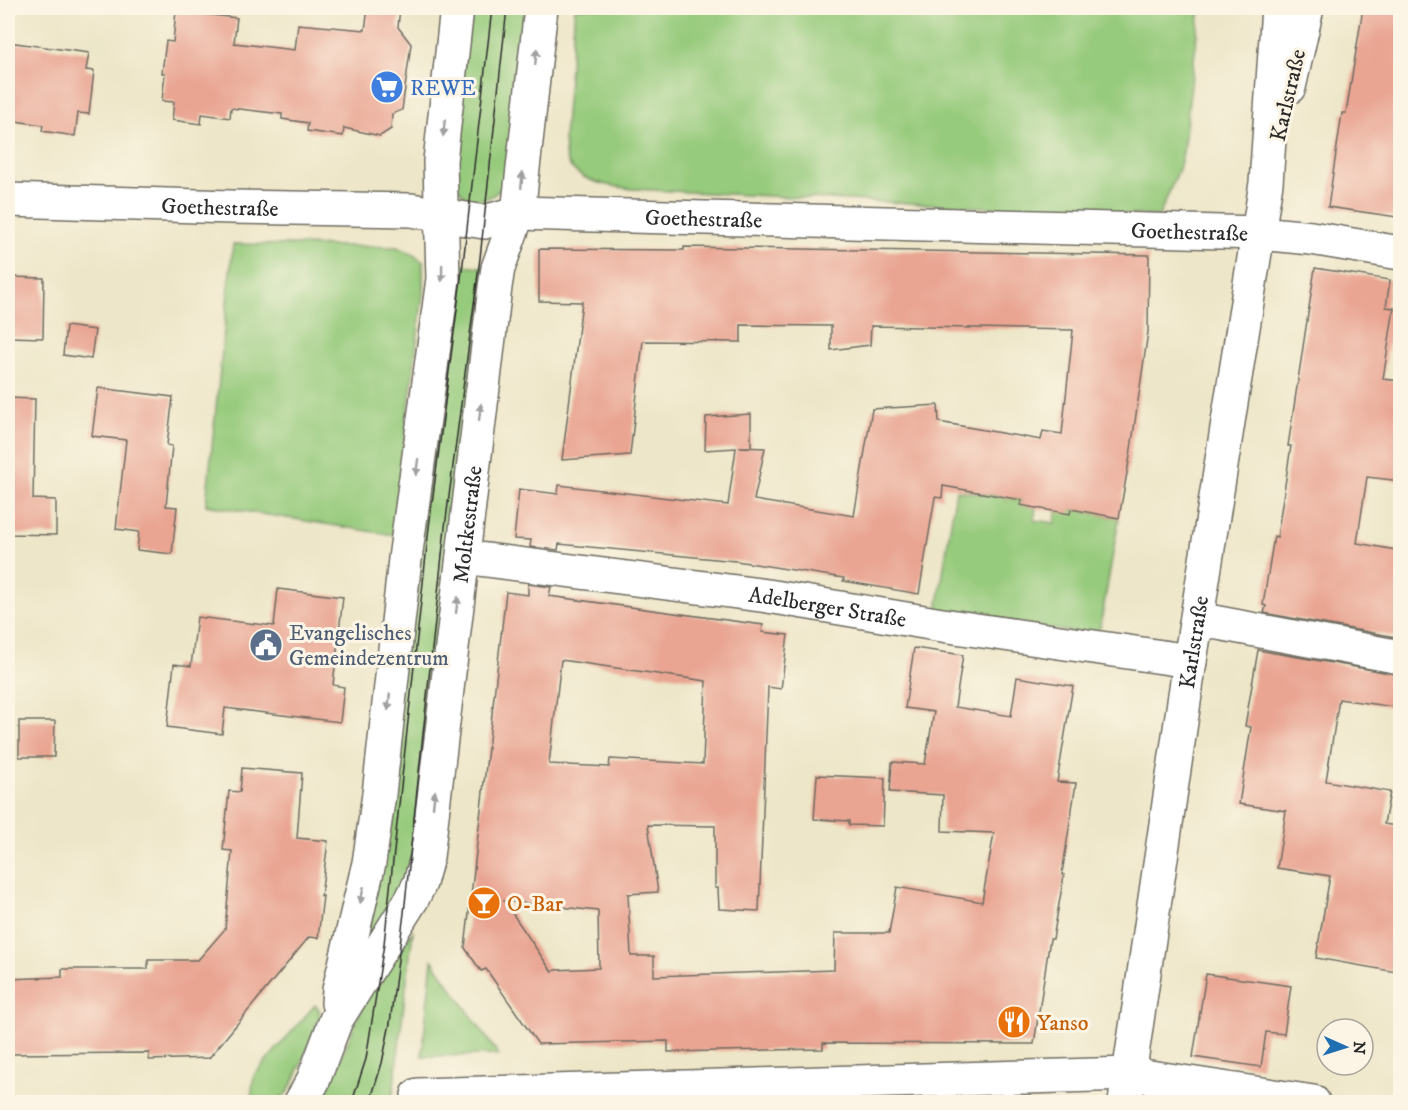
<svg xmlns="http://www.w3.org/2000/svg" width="1408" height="1110" viewBox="0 0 1408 1110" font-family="'IM FELL DW Pica',serif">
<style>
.green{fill:#96ca7c;stroke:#607a54;stroke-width:1.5}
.building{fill:#e9a492;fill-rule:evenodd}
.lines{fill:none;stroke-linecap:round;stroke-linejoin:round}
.minor-casing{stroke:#6f6c62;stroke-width:36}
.tertiary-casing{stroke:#6f6c62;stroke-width:36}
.minor{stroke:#fff;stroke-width:33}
.tertiary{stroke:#fff;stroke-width:33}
.tram{stroke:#2b2b2b;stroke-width:1.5}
.oneway{fill:#a0a0a0}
.labels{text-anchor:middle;stroke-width:6;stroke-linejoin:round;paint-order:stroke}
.shop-label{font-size:22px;fill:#366cbe;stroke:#fcf5e5;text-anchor:start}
.street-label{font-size:22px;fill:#2b2b2b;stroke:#fcf5e5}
.service-label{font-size:22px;fill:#4e5e75;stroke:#fcf5e5;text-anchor:start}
.food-label{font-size:22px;fill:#c56008;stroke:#fcf5e5;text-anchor:start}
</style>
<rect width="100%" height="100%" fill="#fcf5e5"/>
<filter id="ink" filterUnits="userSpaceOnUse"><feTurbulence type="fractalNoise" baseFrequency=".0167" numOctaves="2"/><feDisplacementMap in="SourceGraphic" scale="12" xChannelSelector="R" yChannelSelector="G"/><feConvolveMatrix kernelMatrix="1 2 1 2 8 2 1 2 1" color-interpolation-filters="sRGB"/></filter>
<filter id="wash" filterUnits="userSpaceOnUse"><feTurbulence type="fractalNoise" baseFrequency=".008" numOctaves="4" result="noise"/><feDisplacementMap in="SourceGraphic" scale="24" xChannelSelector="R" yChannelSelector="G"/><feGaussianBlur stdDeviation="1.35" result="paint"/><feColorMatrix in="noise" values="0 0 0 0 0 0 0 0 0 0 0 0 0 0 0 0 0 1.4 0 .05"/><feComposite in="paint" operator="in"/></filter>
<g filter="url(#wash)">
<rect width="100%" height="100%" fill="#ede6c8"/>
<g class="green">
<path d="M469 8H527L507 179C500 193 484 206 467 197 459 193 456 184 452 177Z"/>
<path d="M575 8H1200L1183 152 1179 169 1159 216 632 189C612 186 583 183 570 166 564 159 565 147 564 138Z"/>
<path d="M233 244 397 247 412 254 423 262V293L393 535 206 505Z"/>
<path d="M454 264 488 268 419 856 379 930 371 933 366 930Z"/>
<path d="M956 490 1022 500 1020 504 1036 508 1034 520 1055 523 1057 511 1071 509 1119 518 1100 628 1091 635 937 611Z"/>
<path d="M413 931 392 1102H322L371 987Z"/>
<path d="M432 960 499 1055 422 1056Z"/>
<path d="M315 1005 319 1009 320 1016C313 1033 296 1083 286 1094 276 1104 263 1103 251 1098L254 1075Z"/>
</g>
<g id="blocks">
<g class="building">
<path d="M368 8H400L398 27 411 44 402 110 392 114 391 129 380 136 344 128 343 136 307 131 308 123 282 119V114L231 108 230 118 202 114 201 124 172 120 174 102 162 101 165 73H162L166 41 173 42 176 11 237 18 234 43 295 50 298 24 365 30Z"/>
<path d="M1363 8H1401V194L1397 217 1328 207 1342 113H1346Z"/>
<path d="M8 42 89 53 86 70 94 71 89 114 78 113 75 136 42 131 43 125 8 120Z"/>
<path d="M684 247 1149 255 1148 332 1130 456 1119 518 1071 509 1070 514 1036 508 1020 505 1022 500 943 486 942 498 935 497 919 594 843 581 844 578 736 561 559 544 558 550 530 547 531 540 514 539 519 489 558 494 559 485 728 505 736 448 705 450 706 417 751 414V447H739L765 448 754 500 854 516 872 409 938 405 939 422 1041 440 1043 431 1062 434 1073 330 871 326 870 345 831 350V326L741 325V342L643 341 630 455 562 460 582 302 539 301V249L684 250Z"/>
<path d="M1315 268 1390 280 1386 307 1394 308 1383 379 1401 381V481L1367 477 1357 543 1401 551V638L1264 613 1266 606 1263 605 1274 536 1277 537 1291 446H1288Z"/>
<path d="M8 277 44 278 43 338 8 337Z"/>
<path d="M66 326 95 330 91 359 63 355Z"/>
<path d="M98 388 173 397 167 445 172 446 166 506 177 507 172 554 137 550 139 532 116 529 126 440 92 436Z"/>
<path d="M8 398 35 399 33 499 56 500V535L8 534Z"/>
<path d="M528 584 551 587 549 596 763 625 762 632 788 635 781 689 768 687 759 911 719 909 718 888H715V826L648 825 658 892 628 894 631 956H654V976L834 970 835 933H889L897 887 982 902 994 833 942 831 943 795 890 792 892 762 925 764 934 712 905 708 914 648 963 655 955 707 1011 716 1017 677 1073 686 1057 782 1076 783 1062 874 1064 875 1053 939H1050L1034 1044 823 1043V1049L668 1052V1041L538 1044 486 969 481 971 465 948 506 592 528 595ZM561 660 706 681 703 764 610 759 609 767 549 764ZM504 901 598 911 599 968 555 970 552 972Z"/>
<path d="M278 589 343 597 333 685 344 687 340 722 225 708 222 734 167 727 174 664 191 666 197 617 274 626Z"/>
<path d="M1258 650 1401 675V708L1339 699 1326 781 1390 792 1384 824 1401 827V943L1396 972 1316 958 1330 876 1277 868 1286 811 1239 804 1251 727 1245 726Z"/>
<path d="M19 721H55L54 757H19Z"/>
<path d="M242 768 302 773 297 838 328 841 321 896H323L318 938 309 937 209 1058 149 1060V1053L8 1054V979L62 977V969H148V960H198L225 929 232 851 223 850 229 791 240 792Z"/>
<path d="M817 775 885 778 883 826 849 825V821L814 819Z"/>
<path d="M1206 974 1291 986 1284 1034 1266 1032 1261 1067 1193 1057Z"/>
</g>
</g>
</g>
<g filter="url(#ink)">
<use href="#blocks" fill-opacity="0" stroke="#6f6c62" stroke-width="1.5"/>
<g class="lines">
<defs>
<g id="minor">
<path id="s1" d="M8 200 231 207 411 210 484 222 518 213 1259 233 1311 238 1400 253"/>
<path id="s2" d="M463 557 768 596 942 625 1190 661"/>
<path d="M1197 619 1400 657"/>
<path d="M418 1095 1130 1074 1313 1102"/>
</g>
<g id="tertiary">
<path d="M1289 87 1307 8"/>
<path d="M338 1003 339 990 369 863 379 794 405 559 443 279 440 161 457 8"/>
<path id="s3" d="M301 1102 313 1081 336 1020 412 899 420 883 427 857 495 287 498 268 518 213 541 8"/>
<path id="s4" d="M1125 1102 1190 661 1266 183 1278 8"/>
</g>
</defs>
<use href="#minor" class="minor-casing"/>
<use href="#tertiary" class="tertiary-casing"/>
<use href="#minor" class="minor"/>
<use href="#tertiary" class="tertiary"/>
<g class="tram">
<path d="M352 1102 366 1059 384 944 429 527 464 255 492 8"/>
<path d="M370 1102 382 1063 390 1023 404 913 445 527 480 258 507 8"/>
</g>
</g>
<defs><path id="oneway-solid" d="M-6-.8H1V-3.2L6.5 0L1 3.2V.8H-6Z" transform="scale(1.5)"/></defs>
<g class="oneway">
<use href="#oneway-solid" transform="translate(536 57) rotate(-84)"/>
<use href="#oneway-solid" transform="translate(444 128) rotate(96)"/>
<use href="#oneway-solid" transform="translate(522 180) rotate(-84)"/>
<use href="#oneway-solid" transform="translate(442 273) rotate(91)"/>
<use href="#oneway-solid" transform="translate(480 412) rotate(-83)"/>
<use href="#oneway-solid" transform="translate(417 467) rotate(98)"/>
<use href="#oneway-solid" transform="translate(457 605) rotate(-83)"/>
<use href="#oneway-solid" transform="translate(389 702) rotate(96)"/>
<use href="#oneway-solid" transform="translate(434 799) rotate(-83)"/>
<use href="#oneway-solid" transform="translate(362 895) rotate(102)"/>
</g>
</g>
<defs>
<symbol id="supermarket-disc" viewBox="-11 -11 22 22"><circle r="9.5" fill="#3f7fe0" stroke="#fcf5e5"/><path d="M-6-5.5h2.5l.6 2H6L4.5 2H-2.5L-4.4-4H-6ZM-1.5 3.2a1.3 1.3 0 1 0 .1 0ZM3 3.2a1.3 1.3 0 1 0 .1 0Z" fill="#fff"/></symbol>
<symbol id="civic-disc" viewBox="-11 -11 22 22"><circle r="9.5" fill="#5c6f8a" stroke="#fcf5e5"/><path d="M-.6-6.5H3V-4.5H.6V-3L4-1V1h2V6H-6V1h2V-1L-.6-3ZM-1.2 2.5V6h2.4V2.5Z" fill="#fff"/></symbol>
<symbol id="bar-disc" viewBox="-11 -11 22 22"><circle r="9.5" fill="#e8710a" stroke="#fcf5e5"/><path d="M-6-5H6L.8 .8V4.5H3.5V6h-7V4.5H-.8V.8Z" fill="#fff"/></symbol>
<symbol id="restaurant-disc" viewBox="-11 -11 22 22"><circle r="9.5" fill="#e8710a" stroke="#fcf5e5"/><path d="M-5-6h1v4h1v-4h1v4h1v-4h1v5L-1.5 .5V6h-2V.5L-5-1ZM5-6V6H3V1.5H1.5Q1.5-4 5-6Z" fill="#fff"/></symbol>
</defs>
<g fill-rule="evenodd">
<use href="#supermarket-disc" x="368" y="68" width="38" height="38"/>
<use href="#civic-disc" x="247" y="626" width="38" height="38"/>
<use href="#bar-disc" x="465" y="884" width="38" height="38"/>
<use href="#restaurant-disc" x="995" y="1003" width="38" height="38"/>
</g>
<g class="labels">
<g class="shop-label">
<text x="410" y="95">REWE</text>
</g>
<g class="street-label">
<text transform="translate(1287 95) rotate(-77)" y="8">Karlstraße</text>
<text dy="8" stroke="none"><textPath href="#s1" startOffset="212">Goethestraße</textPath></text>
<text dy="8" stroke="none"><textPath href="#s1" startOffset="698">Goethestraße</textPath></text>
<text dy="8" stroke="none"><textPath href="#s1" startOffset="1184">Goethestraße</textPath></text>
<text dy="8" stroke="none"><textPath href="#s3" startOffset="612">Moltkestraße</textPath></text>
<text dy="8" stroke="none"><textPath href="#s2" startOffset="368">Adelberger Straße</textPath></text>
<text dy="8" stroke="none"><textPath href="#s4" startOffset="465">Karlstraße</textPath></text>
</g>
<g class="service-label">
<text x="289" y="640">Evangelisches<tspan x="289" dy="25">Gemeindezentrum</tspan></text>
</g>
<g class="food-label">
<text x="507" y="911">O-Bar</text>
<text x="1037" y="1030">Yanso</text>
</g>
</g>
<rect width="1408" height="1110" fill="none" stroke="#fcf5e5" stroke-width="30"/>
<g transform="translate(1345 1047) rotate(93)"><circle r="28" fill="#fcf5e5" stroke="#a8a49b" stroke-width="1.5"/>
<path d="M0-4.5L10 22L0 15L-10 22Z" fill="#1f6fb2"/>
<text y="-9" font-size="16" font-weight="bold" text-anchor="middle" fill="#2b2b2b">N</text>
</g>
</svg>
